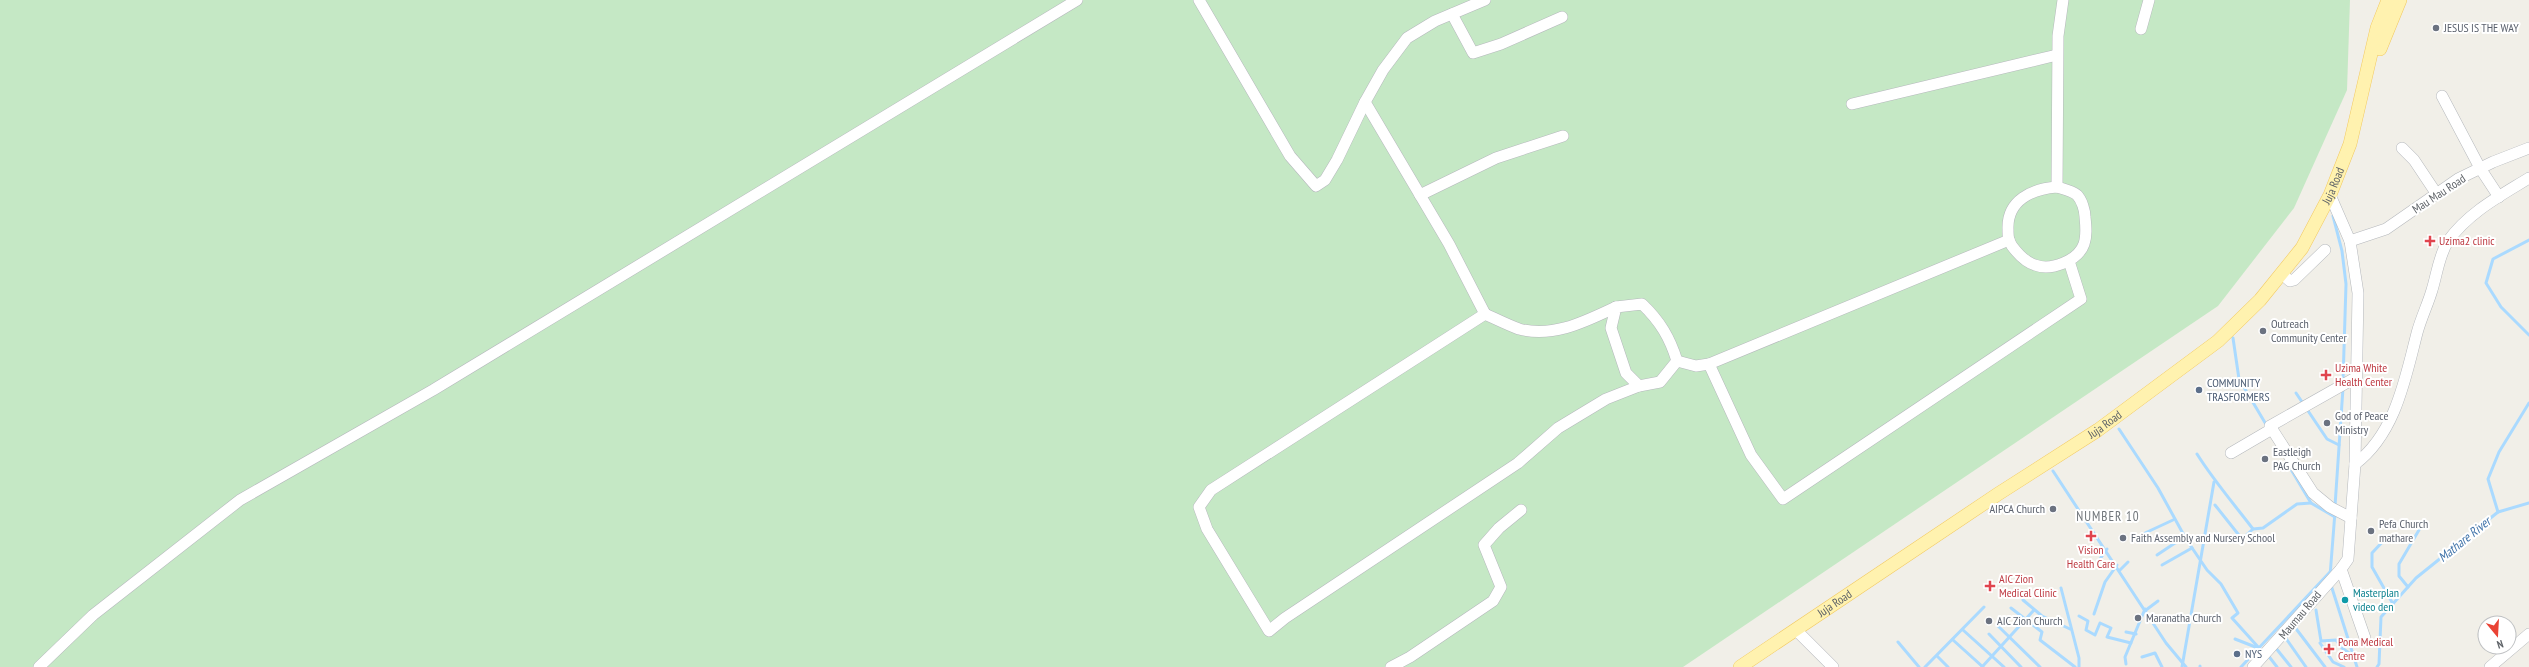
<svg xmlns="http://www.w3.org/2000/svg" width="2529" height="667" viewBox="0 0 2529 667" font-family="'PT Sans Narrow',sans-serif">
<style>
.green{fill:#c5e8c5}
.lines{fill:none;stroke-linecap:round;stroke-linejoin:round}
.stream{stroke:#aadaff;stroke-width:3}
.minor-casing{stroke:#b5b8bc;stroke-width:12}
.major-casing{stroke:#f2c960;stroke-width:14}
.minor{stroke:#fff;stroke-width:11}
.major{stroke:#fff2af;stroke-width:13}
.worship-dot{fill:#6b7280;stroke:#fff;stroke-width:1.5}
.health-dot{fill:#e0444e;stroke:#fff;stroke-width:1.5}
.service-dot{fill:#5c6f8a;stroke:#fff;stroke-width:1.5}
.culture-dot{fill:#0f9aa8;stroke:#fff;stroke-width:1.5}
.labels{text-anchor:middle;stroke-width:4;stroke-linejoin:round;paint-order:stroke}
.worship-label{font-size:12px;fill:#5b616d;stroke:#fff;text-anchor:start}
.street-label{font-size:12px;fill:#5f6368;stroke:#fff}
.health-label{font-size:12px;fill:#be3a42;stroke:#fff;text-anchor:start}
.service-label{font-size:12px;fill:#4e5e75;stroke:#fff;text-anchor:start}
.culture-label{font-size:12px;fill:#0d838f;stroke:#fff;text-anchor:start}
.neighbourhood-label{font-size:13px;letter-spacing:1px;fill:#70757a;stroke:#fff}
.water-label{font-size:13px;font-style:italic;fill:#4174aa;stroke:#fff}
</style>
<rect width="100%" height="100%" fill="#f1efe8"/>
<path class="green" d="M0 0H2350L2347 90 2294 208 2218 306 1683 667H0Z"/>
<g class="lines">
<g class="stream">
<path d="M2333 216 2342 251 2346 284 2343 381"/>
<path d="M2529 240 2493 259 2486 283 2501 307 2529 335"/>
<path d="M2233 338 2239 379 2267 426"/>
<path d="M2296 393 2327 439 2339 445"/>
<path d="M2119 429 2158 488 2186 539 2207 570 2221 584 2238 613 2232 618 2259 648"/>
<path d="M2197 454C2214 481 2234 504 2253 529L2263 528 2297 504 2311 503"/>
<path d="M2289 466 2311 503 2335 517"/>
<path d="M2053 471 2166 643 2186 667"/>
<path d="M2215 505 2242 539 2253 529"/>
<path d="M2335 506 2343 388"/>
<path d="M2498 512 2529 503"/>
<path d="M2145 533 2173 520"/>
<path d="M2388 536 2372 553V567L2393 604"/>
<path d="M2157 555 2175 543 2186 539"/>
<path d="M2100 559 2107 549"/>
<path d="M2162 565 2192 548"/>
<path d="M2120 570 2128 562"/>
<path d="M2330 576 2335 512"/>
<path d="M2331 585 2357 667"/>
<path d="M2408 587 2399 576V564L2419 530"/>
<path d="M2061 588 2079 658V667"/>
<path d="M2023 600 2042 616 2070 629"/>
<path d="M2011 608 2042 632 2040 640 2075 667"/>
<path d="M2146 610 2158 601"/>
<path d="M2316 610 2321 641 2336 640 2342 648 2352 655"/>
<path d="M2094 614 2105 582 2117 565"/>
<path d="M2079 616 2088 621 2086 630 2095 635 2100 623 2111 628 2107 637 2131 643"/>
<path d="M1997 625 2040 667"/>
<path d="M2294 626 2325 667"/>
<path d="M1963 630 2004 667"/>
<path d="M2126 632 2136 634"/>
<path d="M1989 634 2021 667"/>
<path d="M2285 637 2306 667"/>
<path d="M2235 639 2258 648"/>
<path d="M1953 640 1983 667"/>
<path d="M1898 642 1919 667"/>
<path d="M2320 643 2333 662 2344 667"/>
<path d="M2275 647 2291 667"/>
<path d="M2267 654 2277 667"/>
<path d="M1937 656 1948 667"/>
<path d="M2142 657 2155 653 2162 667"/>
<path d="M2126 664 2125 657 2145 609"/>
<path d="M1925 667 1984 607"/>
<path d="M1982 667 2034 610"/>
<path d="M2182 667 2214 482"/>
<path d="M2200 667V666"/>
<path d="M2241 667 2330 572"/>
<path d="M2377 667 2379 664 2381 617 2416 578 2498 512 2488 479 2499 452 2529 403"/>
</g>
<defs>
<g id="minor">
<path d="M1199 0 1290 156 1316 186 1325 180 1337 160 1365 102 1383 70 1407 38 1435 21 1485 0"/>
<path d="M1452 14 1473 53 1501 44 1562 17"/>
<path d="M2141 29 2149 0"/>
<path d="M2442 96 2480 168 2499 197"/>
<path d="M1365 102 1449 244 1485 314"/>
<path d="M1852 104 2057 55"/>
<path d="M2402 148 2414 160 2436 193"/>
<path d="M2057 187C2063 189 2072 191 2077 195 2082 200 2085 211 2085 217 2086 227 2087 235 2084 244 2078 261 2051 271 2035 265 2025 262 2018 254 2012 246 2008 240 2008 236 2008 229 2007 200 2032 189 2057 187Z"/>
<path d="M2057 187 2058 36 2063 0"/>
<path d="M1420 195 1496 158 1563 136"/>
<path d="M2009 240 1709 364 1751 455 1783 499 2081 299 2069 261"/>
<path d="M2350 241 2386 229 2458 179 2493 162 2529 148"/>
<path d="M2282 274 2290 281 2294 280 2325 250"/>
<path d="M1642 304C1660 321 1670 338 1677 361L1660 382 1639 386 1626 373 1611 328 1616 307Z"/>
<path d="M1616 307C1586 321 1554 338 1519 329 1508 325 1496 319 1485 314L1211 490 1199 507 1207 529 1269 631 1285 618 1518 463 1558 428 1606 399 1639 386"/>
<path d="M1677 361 1696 366 1709 364"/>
<path d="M2231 453 2272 429"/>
<path d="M2355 464C2395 434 2405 380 2417 333 2421 318 2428 304 2432 290 2437 274 2439 255 2448 241 2469 212 2500 196 2529 178"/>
<path d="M2351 518 2330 507 2313 493 2270 426 2355 378"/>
<path d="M2341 569 2365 638"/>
<path d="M1796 630 1833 667"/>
<path d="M39 667 93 615 240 500 433 390 1077 0"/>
<path d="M1391 667 1410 657 1493 601 1501 587 1484 545 1499 528 1521 510"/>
<path d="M2253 667 2341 569 2348 559 2355 464 2358 293 2350 241 2330 195"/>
<path d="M2490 667 2529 634"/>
</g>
<g id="major">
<path d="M2380 49 2400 0"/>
<path id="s1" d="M1740 667 1998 494 2098 430 2218 341 2260 300 2302 248 2330 195 2350 144 2377 28 2388 0"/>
</g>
</defs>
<use href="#minor" class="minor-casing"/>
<use href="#major" class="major-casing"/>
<use href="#minor" class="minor"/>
<use href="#major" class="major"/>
</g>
<g class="worship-dot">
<circle cx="2436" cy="28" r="4"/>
<circle cx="2263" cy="331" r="4"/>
<circle cx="2327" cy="423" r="4"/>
<circle cx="2265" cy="459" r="4"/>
<circle cx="2053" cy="509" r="4"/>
<circle cx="2371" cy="531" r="4"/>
<circle cx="2123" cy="538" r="4"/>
<circle cx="2138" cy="618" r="4"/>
<circle cx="1989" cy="621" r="4"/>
</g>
<g class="health-dot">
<path d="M2428 235h4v4h4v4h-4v4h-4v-4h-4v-4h4z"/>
<path d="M2324 369h4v4h4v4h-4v4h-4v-4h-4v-4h4z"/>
<path d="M2089 530h4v4h4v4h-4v4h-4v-4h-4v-4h4z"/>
<path d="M1988 580h4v4h4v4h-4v4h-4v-4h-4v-4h4z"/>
<path d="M2327 643h4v4h4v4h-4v4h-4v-4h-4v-4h4z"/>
</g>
<g class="service-dot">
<circle cx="2199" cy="390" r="4"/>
<circle cx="2237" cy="654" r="4"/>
</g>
<circle class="culture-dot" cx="2345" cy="600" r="4"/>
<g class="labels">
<g class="worship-label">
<text x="2444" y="32">JESUS IS THE WAY</text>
<text x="2271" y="328">Outreach<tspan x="2271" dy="14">Community Center</tspan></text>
<text x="2335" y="420">God of Peace<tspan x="2335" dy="14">Ministry</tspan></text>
<text x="2273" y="456">Eastleigh<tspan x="2273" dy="14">PAG Church</tspan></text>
<text x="2045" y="513" text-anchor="end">AIPCA Church</text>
<text x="2379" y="528">Pefa Church<tspan x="2379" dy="14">mathare</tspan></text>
<text x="2131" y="542">Faith Assembly and Nursery School</text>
<text x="2146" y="622">Maranatha Church</text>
<text x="1997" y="625">AIC Zion Church</text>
</g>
<g class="street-label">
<text dy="4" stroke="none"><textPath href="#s1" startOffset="774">Juja Road</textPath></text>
<text transform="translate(2439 194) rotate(-33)" y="4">Mau Mau Road</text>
<text dy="4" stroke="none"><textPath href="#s1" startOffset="438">Juja Road</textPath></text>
<text dy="4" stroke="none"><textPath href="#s1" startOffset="114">Juja Road</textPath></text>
<text transform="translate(2300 615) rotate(-50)" y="4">Maumau Road</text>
</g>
<g class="health-label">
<text x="2439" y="245">Uzima2 clinic</text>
<text x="2335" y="372">Uzima White<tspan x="2335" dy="14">Health Center</tspan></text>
<text x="2091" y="554" text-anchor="middle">Vision<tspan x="2091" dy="14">Health Care</tspan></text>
<text x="1999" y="583">AIC Zion<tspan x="1999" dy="14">Medical Clinic</tspan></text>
<text x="2338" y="646">Pona Medical<tspan x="2338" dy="14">Centre</tspan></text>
</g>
<g class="service-label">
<text x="2207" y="387">COMMUNITY<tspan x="2207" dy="14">TRASFORMERS</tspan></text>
<text x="2245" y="658">NYS</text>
</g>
<g class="culture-label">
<text x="2353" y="597">Masterplan<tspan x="2353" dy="14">video den</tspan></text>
</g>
<g class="neighbourhood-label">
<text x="2108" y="521">NUMBER 10</text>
</g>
<g class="water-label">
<text transform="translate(2464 539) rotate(-39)" y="5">Mathare River</text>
</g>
</g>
<g transform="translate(2497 635) rotate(162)"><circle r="19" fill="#ffffff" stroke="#bfc1c3"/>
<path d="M0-3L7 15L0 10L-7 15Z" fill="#ea4335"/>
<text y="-6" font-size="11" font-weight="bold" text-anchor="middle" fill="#5f6368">N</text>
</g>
</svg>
